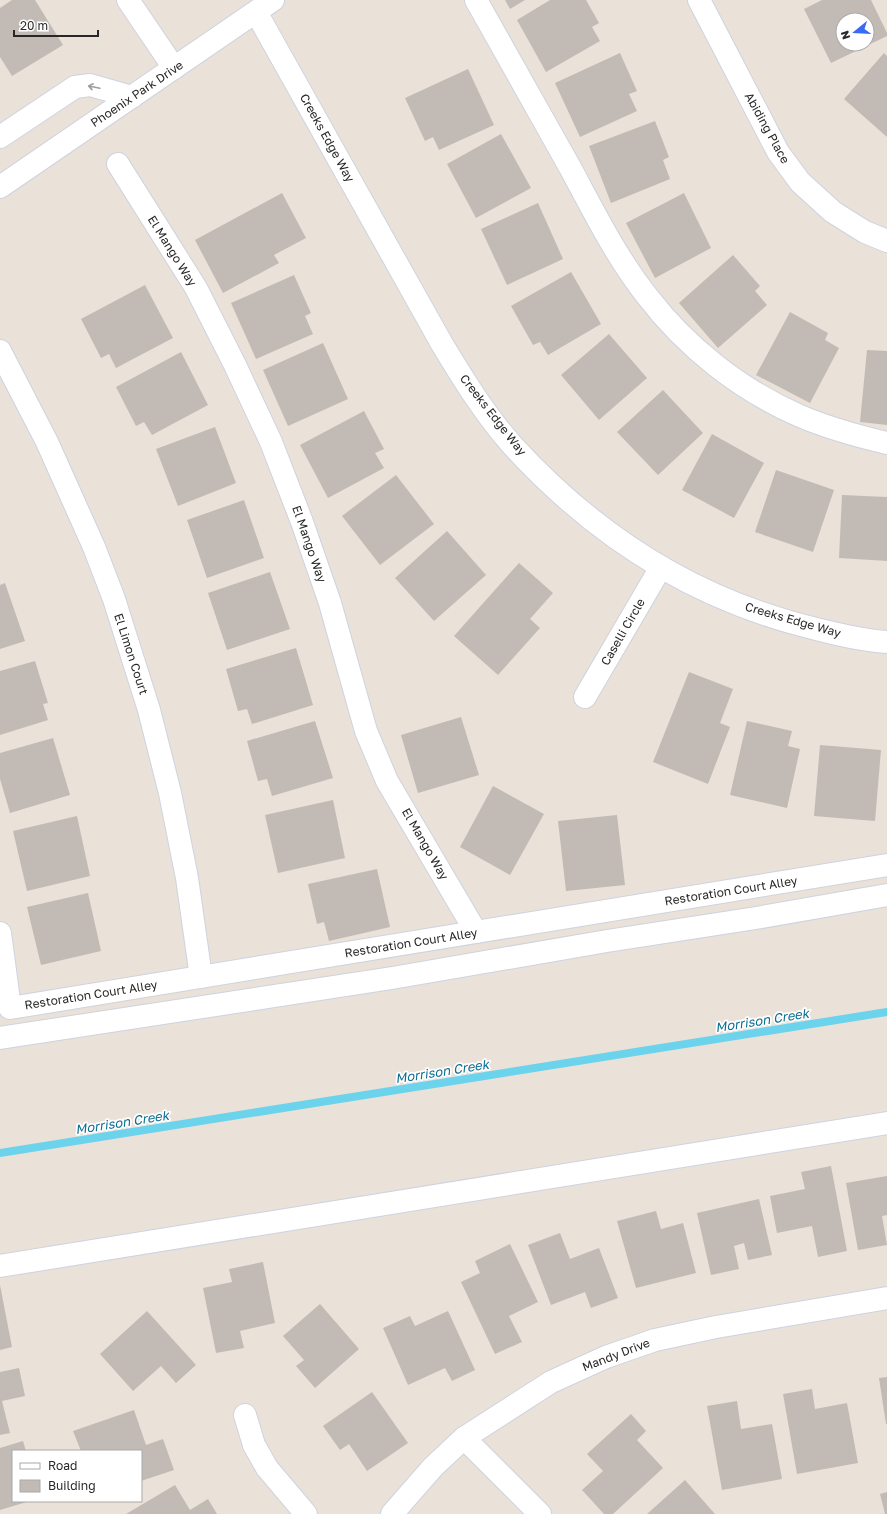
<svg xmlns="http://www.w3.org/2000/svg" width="887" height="1514" viewBox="0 0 887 1514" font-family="'Golos Text',sans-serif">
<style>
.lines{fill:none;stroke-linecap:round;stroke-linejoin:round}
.stream{stroke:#6bd3ec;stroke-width:8}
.building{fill:#c2bbb5;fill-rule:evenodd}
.minor-casing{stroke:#ced3e0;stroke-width:24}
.minor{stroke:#fff;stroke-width:22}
.oneway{stroke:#9e9e9e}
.labels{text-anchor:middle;stroke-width:3.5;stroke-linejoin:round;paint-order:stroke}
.street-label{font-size:12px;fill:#272727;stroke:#fff}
.water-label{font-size:13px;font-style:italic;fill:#0f6f93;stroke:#fff}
</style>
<rect width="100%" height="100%" fill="#eae1d8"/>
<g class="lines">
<path class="stream" d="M0 1153 887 1012"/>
</g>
<g class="building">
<path d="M12 0H35L63 45 12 76 0 57V8Z"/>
<path d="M505 0H525L510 9Z"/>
<path d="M550 0H586L599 23 592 27 600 41 546 72 517 20Z"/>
<path d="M822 0H871L887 33V36L831 63 804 9ZM843 20H867V44H843Z"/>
<path d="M620 53 637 91 629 94 637 111 580 137 555 83Z"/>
<path d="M884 53 887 56V137L844 99Z"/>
<path d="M468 69 494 125 439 150 433 137 425 141 405 98Z"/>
<path d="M655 121 669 157 663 160 670 179 611 203 589 146Z"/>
<path d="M501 134 531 188 476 218 447 164Z"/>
<path d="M282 193 306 238 274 255 279 263 223 293 195 240Z"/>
<path d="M684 193 711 248 655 278 626 223Z"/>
<path d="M538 203 563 259 507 285 481 229Z"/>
<path d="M733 255 760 286 755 291 767 305 718 348 679 303Z"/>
<path d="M571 272 601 324 548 355 540 342 533 345 511 306Z"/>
<path d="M294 275 311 313 305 316 313 334 256 359 231 303Z"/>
<path d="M145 285 173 338 116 368 109 354 101 358 81 319Z"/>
<path d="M790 312 828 333 825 340 839 348 810 403 756 375Z"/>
<path d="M609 334 647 378 599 420 561 375Z"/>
<path d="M323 343 348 399 288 426 263 370Z"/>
<path d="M867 350 887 351V425L860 422Z"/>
<path d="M181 352 208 405 152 435 144 422 136 426 116 387Z"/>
<path d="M663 390 703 433 658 475 617 432Z"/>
<path d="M364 411 384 449 375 453 384 468 328 498 300 445Z"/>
<path d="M215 427 236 483 178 506 156 449Z"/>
<path d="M712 434 764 463 734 518 682 490Z"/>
<path d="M776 470 834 490 813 552 755 532Z"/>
<path d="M396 475 434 524 380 565 342 516Z"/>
<path d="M842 495 887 497V561L839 558Z"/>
<path d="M244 500 264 558 207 578 187 520Z"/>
<path d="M447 531 486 575 434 621 395 578Z"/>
<path d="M519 563 553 593 530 619 540 628 498 675 454 636Z"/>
<path d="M270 572 290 629 227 650 208 593Z"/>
<path d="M5 583 25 641 0 649V585Z"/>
<path d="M296 648 313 705 252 724 247 709 238 711 226 669Z"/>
<path d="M35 661 48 703 43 704 48 720 0 735V671Z"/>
<path d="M689 672 733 689 720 723 730 727 708 784 653 762Z"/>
<path d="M461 717 479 775 418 793 401 735Z"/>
<path d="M315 721 333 778 272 796 267 779 258 781 247 741Z"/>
<path d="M747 721 792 731 788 746 800 749 787 808 730 795Z"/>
<path d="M53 738 70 795 10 813 0 779V753Z"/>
<path d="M820 745 881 750 875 821 814 816Z"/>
<path d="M493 786 544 814 510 875 460 847Z"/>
<path d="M333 800 345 858 278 873 265 815Z"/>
<path d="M617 815 625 885 566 891 558 821Z"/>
<path d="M77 816 90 876 27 891 13 831Z"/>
<path d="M377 869 390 927 329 941 324 922 317 924 308 884Z"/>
<path d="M88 893 101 951 41 965 27 907Z"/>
<path d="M831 1166 847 1251 818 1257 812 1226 777 1233 770 1196 805 1189 801 1172Z"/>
<path d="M887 1176V1215L882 1216 887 1245 858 1250 846 1183Z"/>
<path d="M759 1199 772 1255 748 1260 744 1243 734 1246 739 1269 711 1275 697 1213Z"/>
<path d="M656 1211 661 1229 683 1223 696 1273 636 1288 617 1221Z"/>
<path d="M560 1233 570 1259 599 1248 618 1298 591 1308 585 1292 551 1305 528 1245Z"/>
<path d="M510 1244 538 1302 509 1316 522 1342 495 1354 461 1282 480 1273 475 1261Z"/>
<path d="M263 1262 275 1323 240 1331 244 1348 216 1353 203 1288 232 1282 229 1269Z"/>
<path d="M0 1285 12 1347 0 1350Z"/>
<path d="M320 1304 359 1349 315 1388 296 1366 304 1360 283 1336Z"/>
<path d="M147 1311 196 1365 176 1383 161 1366 133 1391 100 1354Z"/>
<path d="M448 1311 475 1370 452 1381 445 1368 408 1385 383 1328 410 1316 415 1326Z"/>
<path d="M19 1368 25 1396 2 1401 10 1433 0 1435V1372Z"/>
<path d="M887 1377V1424H886L879 1378Z"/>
<path d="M812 1389 815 1409 847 1403 858 1463 797 1474 783 1394Z"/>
<path d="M372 1392 408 1443 367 1471 349 1444 340 1450 323 1426Z"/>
<path d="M737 1401 741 1429 772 1424 782 1479 722 1490 707 1406Z"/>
<path d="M134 1410 146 1445 163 1439 174 1470 141 1481V1451H81L73 1431Z"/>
<path d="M631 1414 646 1431 637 1440 663 1468 613 1514H604L582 1490 603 1471 587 1454Z"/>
<path d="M23 1441 26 1451H13V1501H30L0 1510V1448Z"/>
<path d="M685 1480 715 1514H647Z"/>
<path d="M175 1485 190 1510 208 1499 217 1514H126Z"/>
<path d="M887 1492V1514H885L880 1494Z"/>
</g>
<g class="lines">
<defs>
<g id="minor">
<path d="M128 0 174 68"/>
<path d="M476 0C508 57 540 114 572 171 595 214 617 258 647 296 686 347 740 390 800 416 828 428 857 436 887 443"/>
<path d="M699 0 778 152 800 182 833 212 865 232 887 241"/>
<path d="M256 12 442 344C463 379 486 416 513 446 589 529 681 591 790 622 819 630 856 640 887 642"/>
<path d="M0 137 75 87 90 85 132 97"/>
<path d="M118 164 196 288 235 365 271 442 302 522 330 603 366 731 387 781 476 932"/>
<path d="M0 187 273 0"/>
<path d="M0 351 47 442 94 547 114 599 149 710 170 793 187 878 201 977"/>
<path d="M585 697 661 567"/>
<path d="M0 933 10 1008 887 865"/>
<path d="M0 1038 392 978 607 941 756 918 887 895"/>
<path d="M0 1266 887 1123"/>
<path d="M245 1415 254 1445 267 1468 306 1514"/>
<path d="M464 1438 540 1514"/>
<path d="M392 1514 433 1467 464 1438 551 1382 606 1357 655 1340 716 1327 887 1298"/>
</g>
</defs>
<use href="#minor" class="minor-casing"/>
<use href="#minor" class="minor"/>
</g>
<defs><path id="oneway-shaft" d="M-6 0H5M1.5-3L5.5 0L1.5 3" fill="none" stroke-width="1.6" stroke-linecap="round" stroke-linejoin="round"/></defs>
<use class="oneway" href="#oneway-shaft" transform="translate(94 87) rotate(-168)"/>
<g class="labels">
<g class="street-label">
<text transform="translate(137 94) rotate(-34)" y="4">Phoenix Park Drive</text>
<text transform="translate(767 128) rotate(61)" y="4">Abiding Place</text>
<text transform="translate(327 138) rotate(61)" y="4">Creeks Edge Way</text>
<text transform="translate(172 251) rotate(58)" y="4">El Mango Way</text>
<text transform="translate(493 415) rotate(52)" y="4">Creeks Edge Way</text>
<text transform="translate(309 544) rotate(71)" y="4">El Mango Way</text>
<text transform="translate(793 620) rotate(16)" y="4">Creeks Edge Way</text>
<text transform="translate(623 632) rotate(-60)" y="4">Caselli Circle</text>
<text transform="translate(131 654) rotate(72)" y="4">El Limon Court</text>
<text transform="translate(425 844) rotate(60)" y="4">El Mango Way</text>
<text transform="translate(731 891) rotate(-9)" y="4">Restoration Court Alley</text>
<text transform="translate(411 943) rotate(-9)" y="4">Restoration Court Alley</text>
<text transform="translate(91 995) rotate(-9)" y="4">Restoration Court Alley</text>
<text transform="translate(616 1355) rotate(-21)" y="4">Mandy Drive</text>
</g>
<g class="water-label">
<text transform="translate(762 1020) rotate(-9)" y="5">Morrison Creek</text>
<text transform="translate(442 1071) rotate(-9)" y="5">Morrison Creek</text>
<text transform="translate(122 1122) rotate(-9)" y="5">Morrison Creek</text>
</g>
</g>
<rect x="12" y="1450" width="130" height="52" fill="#ffffff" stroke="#a9a9a9"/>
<rect x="20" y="1463" width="20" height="6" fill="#ffffff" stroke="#a9a9a9"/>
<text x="48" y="1470" font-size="12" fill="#272727">Road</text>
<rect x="20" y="1480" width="20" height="12" fill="#c2bbb5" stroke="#a9a9a9"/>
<text x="48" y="1490" font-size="12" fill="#272727">Building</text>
<g transform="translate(855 32) rotate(252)"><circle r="19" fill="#ffffff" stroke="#a9a9a9"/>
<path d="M0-3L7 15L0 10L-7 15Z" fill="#396af6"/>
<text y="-6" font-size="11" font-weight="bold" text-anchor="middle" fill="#272727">N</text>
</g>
<path d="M14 30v6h84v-6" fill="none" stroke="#272727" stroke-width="2"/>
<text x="20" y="30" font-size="12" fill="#272727" stroke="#ffffff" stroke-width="3" paint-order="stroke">20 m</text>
</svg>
